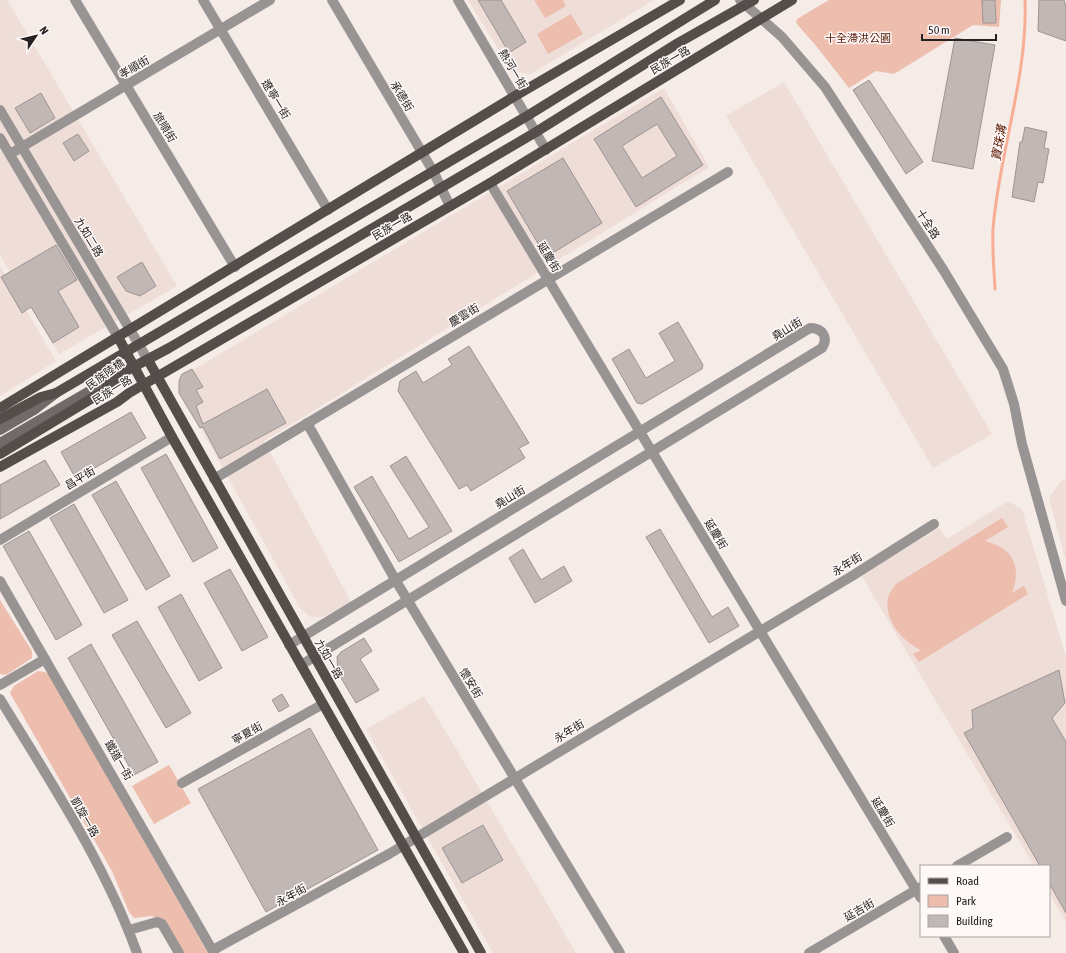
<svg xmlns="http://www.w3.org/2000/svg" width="1066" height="953" viewBox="0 0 1066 953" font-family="'Asap Condensed','Noto Sans TC',sans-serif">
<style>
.built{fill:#efddd7}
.green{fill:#edbdae}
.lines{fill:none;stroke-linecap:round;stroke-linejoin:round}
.stream{stroke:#f8ad95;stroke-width:3}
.building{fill:#c1b7b4;stroke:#9e9491;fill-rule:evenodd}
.minor{stroke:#989493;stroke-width:10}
.tertiary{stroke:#989493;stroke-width:10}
.secondary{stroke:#706a68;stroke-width:10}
.primary{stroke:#544d4a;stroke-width:10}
.labels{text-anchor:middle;stroke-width:3;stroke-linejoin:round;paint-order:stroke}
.park-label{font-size:11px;fill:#551500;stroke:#fef9f8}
.street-label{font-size:11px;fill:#252120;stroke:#fef9f8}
.water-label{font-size:12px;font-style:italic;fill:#5b1b03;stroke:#fef9f8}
</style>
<rect width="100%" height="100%" fill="#f5ebe7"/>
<g class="built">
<path d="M0 0H7L177 286 59 354 0 255Z"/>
<path d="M468 0H654L531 74 512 71Z"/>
<path d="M784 82 992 434 933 468 726 116Z"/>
<path d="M664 88 709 167 264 441 351 602 323 617H310L300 608 199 425 188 373Z"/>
<path d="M0 266 56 361 0 396Z"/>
<path d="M1066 479V561L1049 498 1061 481Z"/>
<path d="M1008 501 1022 509 1066 657V922L1049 893V866H1034L861 575 939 528 947 539Z"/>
<path d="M424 696 449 737 576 953H493L366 729Z"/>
</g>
<g class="green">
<path d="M534 0H563L566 6 545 18Z"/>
<path d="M829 0H1001L999 27 973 25 894 74 876 71 849 88 817 47 796 23 797 19Z"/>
<path d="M571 14 583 34 548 54 537 34Z"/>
<path d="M1002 518 1008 527 985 541C1013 548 1022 566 1012 593L1024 586 1028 594 919 662 913 654 921 650C902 641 884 620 888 598 889 593 893 588 896 584Z"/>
<path d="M0 600 32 651V658L6 675 0 674Z"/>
<path d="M38 671 45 672 49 675 208 953H180L162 922 152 916 134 918 129 912 112 871 10 693 14 686Z"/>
<path d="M169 765 191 803 154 824 132 786Z"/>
</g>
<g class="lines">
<path class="stream" d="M995 289C994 269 992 249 993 229 999 152 1028 77 1025 0"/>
</g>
<g class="building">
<path d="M478 0H501L526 42 509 53Z"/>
<path d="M982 0H995L996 23H983Z"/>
<path d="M1039 0H1064L1066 6V41L1038 31Z"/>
<path d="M955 38 995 45 973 169 932 161Z"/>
<path d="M869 80 923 162 906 174 853 90Z"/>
<path d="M41 93 55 118 30 133 15 108Z"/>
<path d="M661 97 703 165 636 207 594 139ZM657 124 677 156 642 178 622 146Z"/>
<path d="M1025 127 1047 132 1044 148 1049 149 1043 183 1038 182 1034 202 1012 197 1020 142H1022Z"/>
<path d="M78 134 89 151 74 161 63 143Z"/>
<path d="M563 158 602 223 546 257 507 191Z"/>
<path d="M56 245 77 280 58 291 79 327 53 343 31 307 22 313 1 277Z"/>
<path d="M142 262 156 286 140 296 126 291 117 277Z"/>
<path d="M678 322 703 365 702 369 642 404 637 403 612 359 629 349 646 378 675 361 659 333Z"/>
<path d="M469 346 529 443 519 448 525 458 471 491 467 485 459 489 398 391 400 381 416 371 423 383 452 365 448 359Z"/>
<path d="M192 369 203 387 196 390 203 402 196 406 203 424 267 389 286 423 220 459 203 427 200 428 179 393V381L182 374Z"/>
<path d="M131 412 146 438 76 479 61 452Z"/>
<path d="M166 454 218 548 193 562 141 468Z"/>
<path d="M406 456 452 531 399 562 354 487 372 476 409 539 429 527 390 466Z"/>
<path d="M45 460 60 485 0 519V485Z"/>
<path d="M116 481 170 576 146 590 92 495Z"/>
<path d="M74 504 128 600 104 613 50 518Z"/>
<path d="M660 529 712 617 728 607 739 626 709 643 646 537Z"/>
<path d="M29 531 82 625 56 640 3 546Z"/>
<path d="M523 549 541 580 564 566 572 581 535 603 509 558Z"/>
<path d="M230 569 268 637 242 651 204 583Z"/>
<path d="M181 594 222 668 199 681 158 607Z"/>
<path d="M137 621 191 713 166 728 112 635Z"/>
<path d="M364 638 372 651 360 659 379 690 356 703 338 673 337 657 341 652Z"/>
<path d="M91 644 158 762 134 775 68 658Z"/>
<path d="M1059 670 1065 703 1052 718 1066 742V913L1049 883V866H1040L964 733 973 728 972 710Z"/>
<path d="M282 694 289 706 279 712 272 700Z"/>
<path d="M310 728 378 850 266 912 198 789Z"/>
<path d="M483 825 503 860 462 883 442 848Z"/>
</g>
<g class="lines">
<g class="minor">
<path d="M75 0 235 267"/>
<path d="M203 0 328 210"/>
<path d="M332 0 433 171 450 206"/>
<path d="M458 0 546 150"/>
<path d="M10 154 270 0"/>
<path d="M490 183 921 898"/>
<path d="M307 423 396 581 620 953"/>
<path d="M214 479 728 172"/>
<path d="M0 540 172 437"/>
<path d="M0 581 214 953"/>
<path d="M289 645 810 328C822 328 829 337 822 348L301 665"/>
<path d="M0 685 45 659"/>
<path d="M0 699C50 781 104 862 137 953"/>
<path d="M182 783 323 704"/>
<path d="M957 866 1007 837"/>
<path d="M129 930 157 922 162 924 179 953"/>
<path d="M944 936 954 953"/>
<path d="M213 950 389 854 852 576 934 524"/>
<path d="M809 953 921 887"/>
</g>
<g class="tertiary">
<path d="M740 0 782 37 825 87 944 271 1003 369 1014 404 1022 444 1066 601"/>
<path d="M0 110 148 360"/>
<path d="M0 138 118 337"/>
</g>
<g class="secondary">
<path d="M0 430 34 410 56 393"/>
<path d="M0 443 105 382"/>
</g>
<g class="primary">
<path d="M118 337 172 437 464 953"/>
<path d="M148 360 481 953"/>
<path d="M105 382 169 348 536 132 678 43 754 0"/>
<path d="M0 408 515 96 680 0"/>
<path d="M0 419 41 397 56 393 527 116 715 0"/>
<path d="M0 454 109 388 120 379"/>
<path d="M0 467 117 402 129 393 490 183 792 0"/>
</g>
</g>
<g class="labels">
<g class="park-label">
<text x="858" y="42">十全滯洪公園</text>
</g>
<g class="street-label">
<text transform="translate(670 60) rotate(-30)" y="4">民族一路</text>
<text transform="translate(134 67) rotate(-30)" y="4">孝順街</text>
<text transform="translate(513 69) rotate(59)" y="4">熱河一街</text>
<text transform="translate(402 96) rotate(59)" y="4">承德街</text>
<text transform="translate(276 99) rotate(59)" y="4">遼寧一街</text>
<text transform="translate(165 127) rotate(59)" y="4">旅順街</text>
<text transform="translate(928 224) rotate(57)" y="4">十全路</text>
<text transform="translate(392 226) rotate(-30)" y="4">民族一路</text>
<text transform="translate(89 237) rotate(59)" y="4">九如二路</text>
<text transform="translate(549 257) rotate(59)" y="4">延慶街</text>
<text transform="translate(464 315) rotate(-31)" y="4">慶雲街</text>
<text transform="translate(787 329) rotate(-31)" y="4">堯山街</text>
<text transform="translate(105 374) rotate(-36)" y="4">民族陸橋</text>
<text transform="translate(112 390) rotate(-32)" y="4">民族一路</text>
<text transform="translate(80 478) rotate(-31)" y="4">昌平街</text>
<text transform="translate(510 497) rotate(-31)" y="4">堯山街</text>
<text transform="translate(716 534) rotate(59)" y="4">延慶街</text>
<text transform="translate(847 564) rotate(-32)" y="4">永年街</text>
<text transform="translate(329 659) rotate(60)" y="4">九如一路</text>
<text transform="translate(471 683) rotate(59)" y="4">懷安街</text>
<text transform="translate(569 731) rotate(-31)" y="4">永年街</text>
<text transform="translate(247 733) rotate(-29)" y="4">寧夏街</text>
<text transform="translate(119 760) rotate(60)" y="4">鐵道一街</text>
<text transform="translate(883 812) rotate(59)" y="4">延慶街</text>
<text transform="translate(85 817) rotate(60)" y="4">凱旋一路</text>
<text transform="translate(291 895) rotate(-29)" y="4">永年街</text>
<text transform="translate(859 910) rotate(-30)" y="4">延吉街</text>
</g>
<g class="water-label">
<text transform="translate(999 143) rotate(-80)" y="4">寶珠溝</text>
</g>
</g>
<rect x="920" y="865" width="130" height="72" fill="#fef9f8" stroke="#a7a3a2"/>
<rect x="928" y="878" width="20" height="6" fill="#544d4a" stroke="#a7a3a2"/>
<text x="956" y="885" font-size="12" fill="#252120">Road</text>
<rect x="928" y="895" width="20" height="12" fill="#edbdae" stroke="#a7a3a2"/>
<text x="956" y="905" font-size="12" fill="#252120">Park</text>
<rect x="928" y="915" width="20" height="12" fill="#c1b7b4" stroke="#a7a3a2"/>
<text x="956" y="925" font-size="12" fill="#252120">Building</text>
<g transform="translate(36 36) rotate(55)" stroke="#fef9f8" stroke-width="3" paint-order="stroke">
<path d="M0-3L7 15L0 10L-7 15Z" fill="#252120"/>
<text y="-6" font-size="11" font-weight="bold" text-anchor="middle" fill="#252120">N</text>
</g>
<path d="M922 34v6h74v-6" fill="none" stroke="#252120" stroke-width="2"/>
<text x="928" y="34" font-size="12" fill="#252120" stroke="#fef9f8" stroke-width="3" paint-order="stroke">50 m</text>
</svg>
